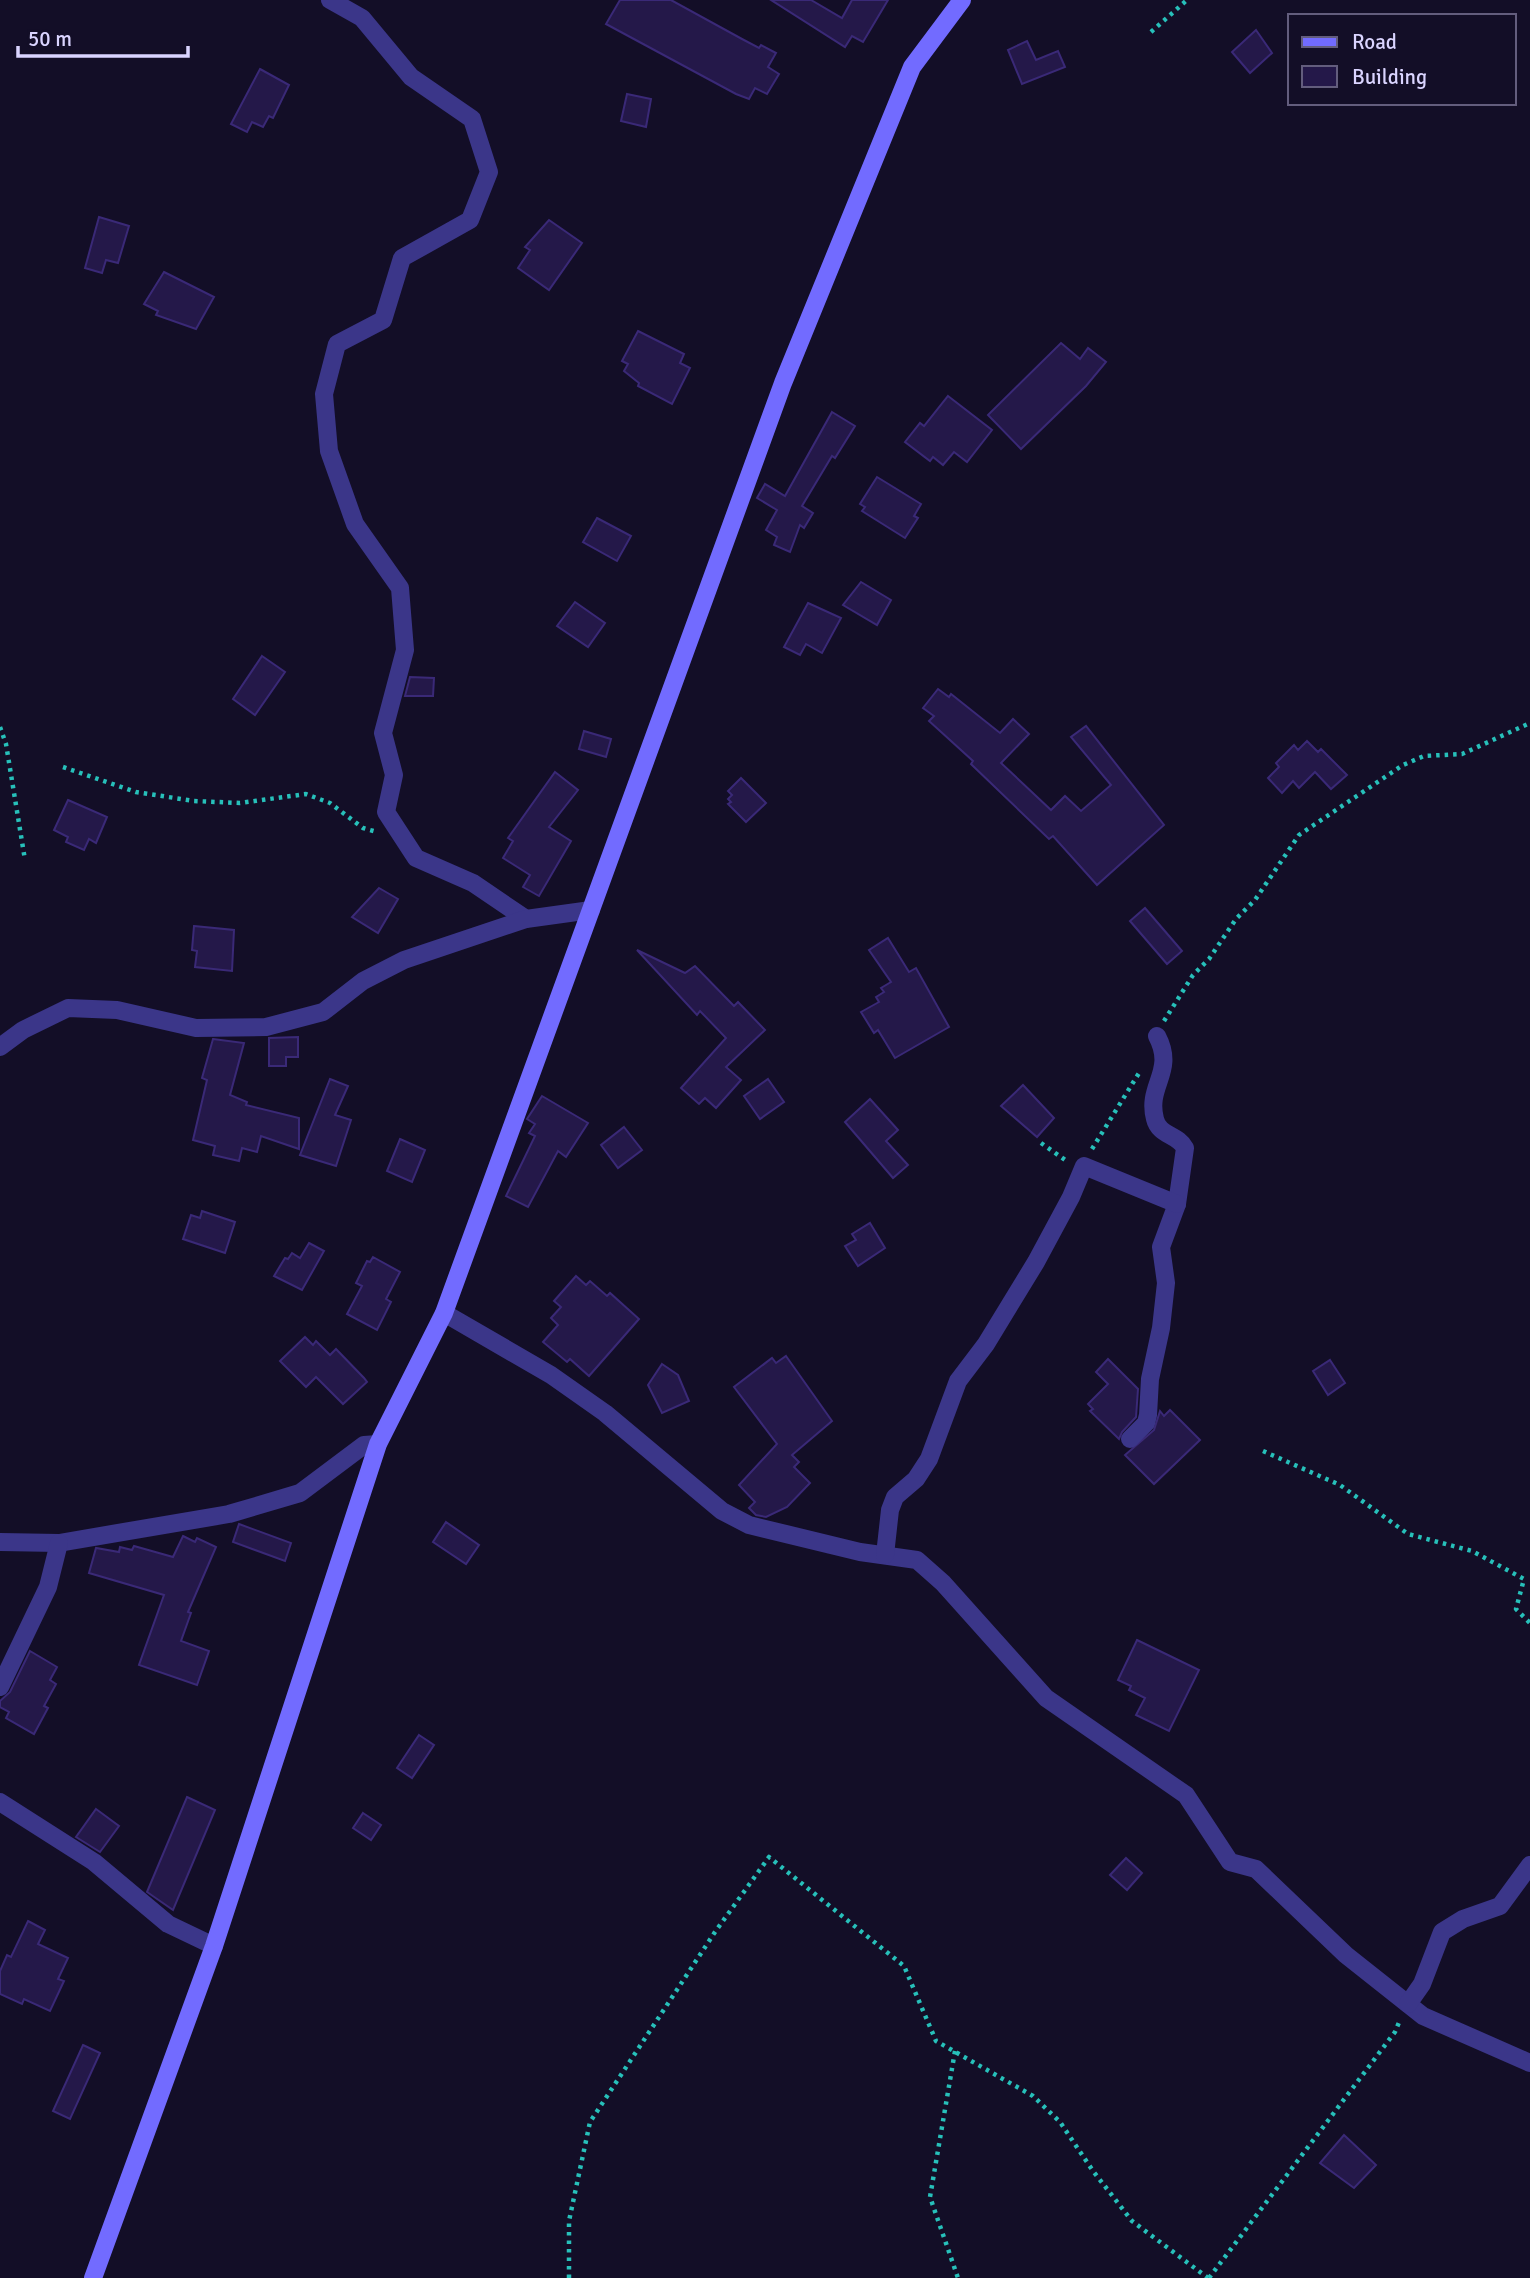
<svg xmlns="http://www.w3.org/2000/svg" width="1530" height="2278" viewBox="0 0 1530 2278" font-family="Signika,sans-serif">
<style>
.building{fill:#241849;stroke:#3a2977;stroke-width:2}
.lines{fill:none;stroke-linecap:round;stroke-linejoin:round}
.path{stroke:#27c0ba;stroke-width:4.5;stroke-dasharray:3.5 5;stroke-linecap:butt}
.street{stroke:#3b3689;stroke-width:18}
.secondary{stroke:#726bff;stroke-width:18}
</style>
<rect width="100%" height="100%" fill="#130e27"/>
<g class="building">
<path d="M620 0H671L742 39 759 48 761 45 776 53 768 67 779 74 767 94 755 88 749 99 736 94 606 24Z"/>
<path d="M771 0H811L842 18 852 0H888L863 42 852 36 845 47Z"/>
<path d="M1256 30 1272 53 1250 73 1232 52Z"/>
<path d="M1027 41 1036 60 1058 51 1065 67 1022 84 1008 50Z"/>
<path d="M260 69 289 85 273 118 269 116 263 127 252 122 247 132 231 124Z"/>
<path d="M627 94 651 99 646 127 621 121Z"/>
<path d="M99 217 129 226 118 263 106 260 102 273 85 268Z"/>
<path d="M549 220 582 243 549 290 518 268 530 250 525 247Z"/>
<path d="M164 272 214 297 196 329 156 315 158 311 144 304Z"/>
<path d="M638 331 684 354 680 363 690 368 672 404 638 386 639 383 624 371 628 364 622 361Z"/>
<path d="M1061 343 1080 359 1088 348 1106 362 1086 386 1021 449 988 415Z"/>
<path d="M948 396 992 430 967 462 954 452 943 465 933 457 930 461 905 442 920 423 924 426Z"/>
<path d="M832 412 855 426 835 458 832 456 802 506 813 513 804 528 800 525 790 552 774 545 777 537 766 530 777 510 757 498 765 484 785 496Z"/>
<path d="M877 477 921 504 914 516 918 518 905 538 862 511 865 507 860 504Z"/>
<path d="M597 518 631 536 617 561 583 542Z"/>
<path d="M861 582 891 600 877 625 843 605Z"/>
<path d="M575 602 605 623 588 647 557 626Z"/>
<path d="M808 603 841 618 822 653 806 644 800 655 784 647Z"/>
<path d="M262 656 285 672 255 715 233 699Z"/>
<path d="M410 677 434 678 433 696H405Z"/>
<path d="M938 689 949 697 951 694 1000 733 1013 719 1029 734 1001 763 1051 810 1065 796 1081 811 1111 785 1071 737 1086 726 1164 825 1097 885 1053 836 1049 839 971 764 973 761 929 721 934 716 923 708Z"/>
<path d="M584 731 611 739 606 757 579 749Z"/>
<path d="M1307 741 1318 752 1321 749 1347 775 1331 789 1315 772 1299 788 1293 781 1282 793 1268 778 1279 767 1276 763 1294 745 1298 750Z"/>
<path d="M555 772 578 790 549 827 571 841 539 896 523 887 530 875 503 858 513 841 508 838Z"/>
<path d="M741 778 766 803 746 822 728 804 731 802 728 799 732 795 728 791Z"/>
<path d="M68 800 107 817 96 843 89 839 84 850 66 842 68 837 54 830Z"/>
<path d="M379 888 398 899 378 933 352 917Z"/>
<path d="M1145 908 1182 951 1167 964 1130 921Z"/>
<path d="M194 926 234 930 232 971 195 967 197 951 192 950Z"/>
<path d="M888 938 909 972 916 968 949 1027 895 1058 878 1030 874 1033 861 1012 879 1002 876 997 884 992 881 988 891 982 869 950Z"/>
<path d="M637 950 685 973 695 966 734 1006 738 1002 765 1030 726 1067 741 1080 716 1108 705 1098 699 1104 681 1088 726 1038 700 1011 697 1015Z"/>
<path d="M298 1037V1057H286V1066H269V1038Z"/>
<path d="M213 1039 244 1043 230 1095 247 1102 246 1105 299 1118V1149L261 1136 257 1152 242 1148 239 1161 213 1155 215 1146 193 1140 207 1080 202 1078Z"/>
<path d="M330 1079 348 1086 335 1115 351 1120 336 1166 300 1155Z"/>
<path d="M768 1079 784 1102 760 1119 744 1096Z"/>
<path d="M1023 1085 1054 1118 1037 1137 1001 1106Z"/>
<path d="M542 1096 588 1123 566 1157 558 1151 528 1207 506 1196 535 1136 529 1133 535 1124 527 1119Z"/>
<path d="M870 1099 898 1130 886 1141 908 1165 893 1178 845 1122Z"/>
<path d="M624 1127 642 1150 618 1168 601 1145Z"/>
<path d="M400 1139 425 1150 412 1182 387 1171Z"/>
<path d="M202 1211 235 1222 225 1253 183 1239 191 1215 200 1218Z"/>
<path d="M870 1223 885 1248 858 1266 845 1246 856 1240 852 1234Z"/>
<path d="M309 1243 324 1251 302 1290 274 1276 285 1258 288 1259 292 1253 300 1258Z"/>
<path d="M373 1257 400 1272 386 1299 391 1302 377 1330 347 1314 362 1286 356 1283 367 1261 370 1262Z"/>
<path d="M576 1276 586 1285 590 1281 607 1296 610 1293 639 1319 589 1376 570 1359 567 1362 543 1342 558 1325 551 1318 561 1307 554 1301Z"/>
<path d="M305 1337 313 1345 316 1341 330 1355 336 1349 364 1378 367 1382 343 1404 316 1377 306 1387 280 1361Z"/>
<path d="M786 1356 832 1421 792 1455 799 1462 794 1467 810 1483 787 1507 766 1517 756 1515 749 1508 755 1502 739 1485 777 1444 734 1387 772 1358 776 1363Z"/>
<path d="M1108 1359 1138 1389 1136 1417 1122 1432 1119 1439 1090 1411 1093 1409 1088 1404 1108 1384 1096 1372Z"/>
<path d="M1330 1360 1345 1383 1328 1395 1313 1371Z"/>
<path d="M662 1364 678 1375 689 1401 662 1413 648 1385Z"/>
<path d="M1170 1410 1200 1440 1154 1484 1125 1455 1154 1430 1160 1411 1164 1416Z"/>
<path d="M446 1522 479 1545 466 1564 433 1542Z"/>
<path d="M239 1524 291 1543 285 1561 233 1542Z"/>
<path d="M183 1536 195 1542 197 1538 216 1547 188 1612 191 1613 181 1641 209 1651 197 1685 139 1665 164 1595 89 1573 96 1548 119 1552 120 1547 132 1550 134 1546 173 1557Z"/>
<path d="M1137 1640 1199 1670 1169 1731 1136 1715 1145 1698 1129 1690 1131 1686 1118 1680Z"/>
<path d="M30 1651 57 1667 50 1680 56 1684 44 1706 48 1708 34 1734 6 1718 9 1712 0 1707V1701L10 1692Z"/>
<path d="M419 1735 434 1745 412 1778 397 1768Z"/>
<path d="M187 1797 215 1810 173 1910 147 1892Z"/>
<path d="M96 1809 119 1826 100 1852 76 1837Z"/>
<path d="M363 1813 381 1825 371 1840 353 1828Z"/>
<path d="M1126 1858 1142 1873 1127 1890 1110 1875Z"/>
<path d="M28 1921 45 1930 38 1944 68 1958 58 1979 64 1981 50 2011 24 1999 22 2004 0 1994V1971L7 1955 11 1957Z"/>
<path d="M83 2045 100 2053 70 2119 53 2111Z"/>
<path d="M1344 2135 1376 2165 1354 2188 1320 2163Z"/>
</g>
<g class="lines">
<g class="path">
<path d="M1151 32 1187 0"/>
<path d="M0 727 6 744 25 860"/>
<path d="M63 767 136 792 194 801 240 803 306 794 330 803 363 828 377 832"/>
<path d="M1164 1021 1193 975 1209 959 1236 919 1255 900 1299 835 1403 765 1424 756 1462 754 1530 723"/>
<path d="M1041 1143 1068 1162"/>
<path d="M1092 1149 1139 1073"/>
<path d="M1263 1451 1340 1485 1408 1534 1472 1551 1524 1579 1516 1609 1530 1623"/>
<path d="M955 2051 930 2197 958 2278"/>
<path d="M569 2278V2221L590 2122 715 1932 769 1857 904 1966 936 2041 1033 2096 1060 2122 1093 2171 1132 2221 1208 2278"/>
<path d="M1209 2278 1395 2032 1400 2020"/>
</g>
<g class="street">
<path d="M330 0 362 18 411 77 472 119 489 172 470 220 402 258 383 320 337 344 324 394 329 451 355 524 400 588 405 650 383 733 394 775 386 812 416 858 473 883 526 919"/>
<path d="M0 1047 23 1030 68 1008 117 1010 196 1028 266 1027 323 1012 363 981 404 960 526 919 591 910"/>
<path d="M444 1313 551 1375 605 1413 722 1511 749 1525 860 1552 917 1560 943 1583 1046 1698 1186 1795 1230 1862 1256 1869 1346 1955 1423 2016 1530 2063"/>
<path d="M1130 1439 1146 1423 1148 1415 1150 1379 1161 1328 1166 1283 1161 1247 1177 1204 1185 1148C1178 1134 1159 1136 1155 1119 1146 1085 1176 1072 1157 1036"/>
<path d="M0 1542 59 1543 229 1514 300 1493 364 1445 378 1444"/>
<path d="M885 1555 890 1510 895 1497 916 1479 929 1459 958 1381 986 1344 1036 1262 1071 1197 1084 1166 1177 1204"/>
<path d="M0 1687 48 1587 59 1543"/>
<path d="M0 1802 94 1862 168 1924 214 1946"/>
<path d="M1408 2004 1422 1984 1442 1932 1463 1919 1500 1906 1530 1865"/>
</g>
<path class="secondary" d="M93 2278 214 1946 378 1444 444 1313 783 383 912 67 962 0"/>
</g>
<rect x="1288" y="14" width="228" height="91" fill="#130e27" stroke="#635d7d" stroke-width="2"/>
<rect x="1302" y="37" width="35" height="10" fill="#726bff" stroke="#635d7d" stroke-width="2"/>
<text x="1352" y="49" font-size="21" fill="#dad4ff">Road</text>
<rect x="1302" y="66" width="35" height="21" fill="#241849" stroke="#635d7d" stroke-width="2"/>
<text x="1352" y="84" font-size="21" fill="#dad4ff">Building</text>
<path d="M18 46v10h170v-10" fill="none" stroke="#dad4ff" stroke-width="3.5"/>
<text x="28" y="46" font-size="21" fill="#dad4ff" stroke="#130e27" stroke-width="5" paint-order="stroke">50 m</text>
</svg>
